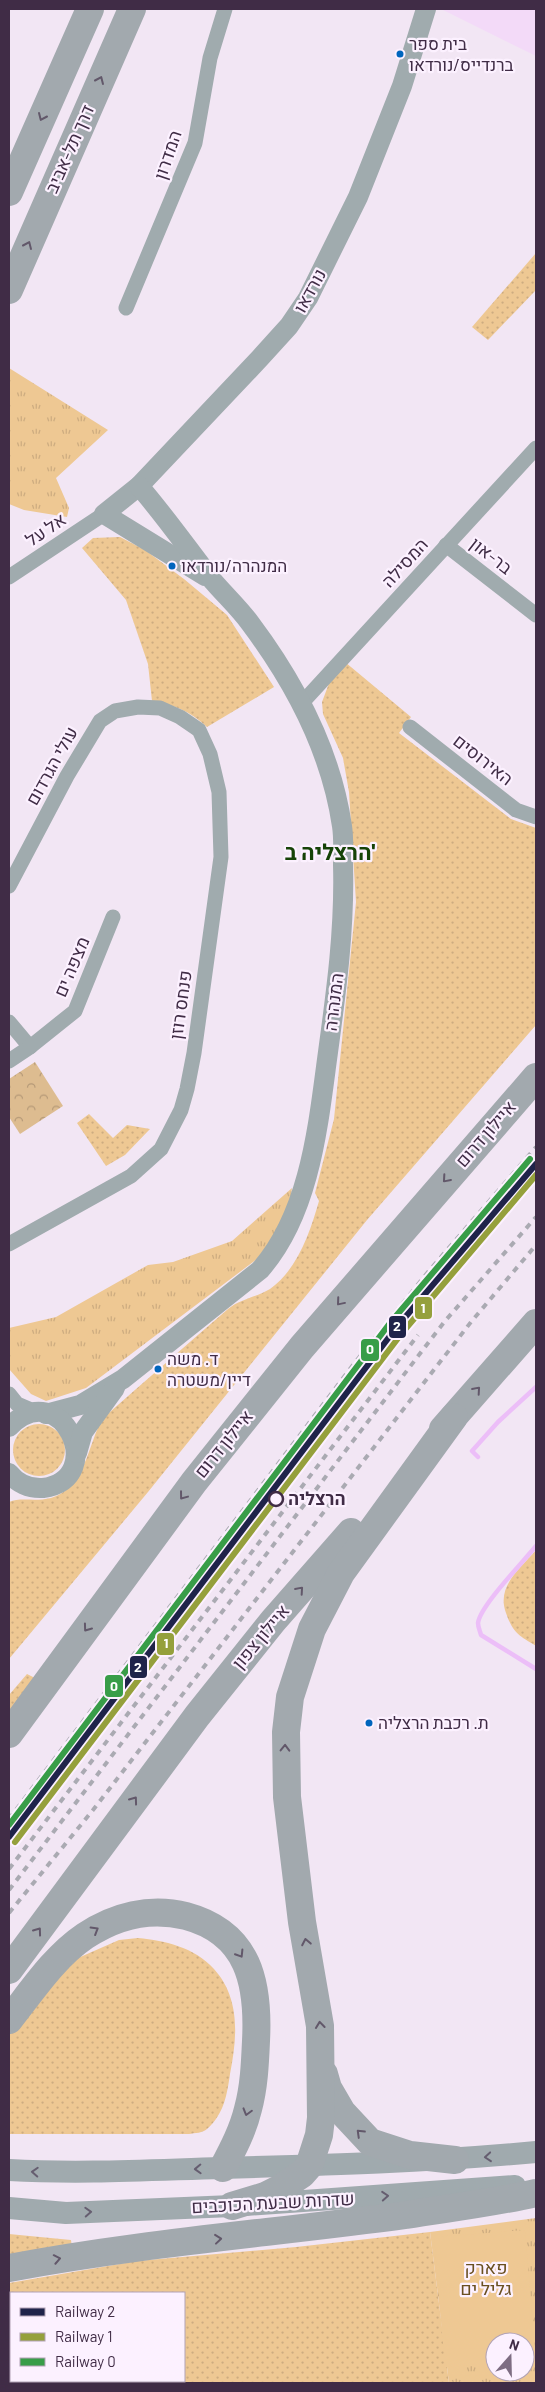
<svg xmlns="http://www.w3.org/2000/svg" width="545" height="2392" viewBox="0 0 545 2392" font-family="Barlow,Heebo,sans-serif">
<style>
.built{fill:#f3daf8}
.grass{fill:url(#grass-dots);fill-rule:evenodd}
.forest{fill:url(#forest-crowns)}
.park{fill:url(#park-tufts);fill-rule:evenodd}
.pitch{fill:#eec893}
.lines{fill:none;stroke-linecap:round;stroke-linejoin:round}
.stream{stroke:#ecbef8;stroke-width:4.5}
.minor{stroke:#a0abae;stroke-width:15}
.tertiary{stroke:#a0abae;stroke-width:20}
.secondary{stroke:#a0aaae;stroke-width:22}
.motorway{stroke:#a2a9ae;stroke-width:28}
.rail{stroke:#aaaab2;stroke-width:4;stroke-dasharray:6 6;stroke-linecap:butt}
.rail-1-casing{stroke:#fcf1ff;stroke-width:10}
.rail-2-casing{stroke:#fcf1ff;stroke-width:10}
.rail-3-casing{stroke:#fcf1ff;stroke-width:10}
.rail-1{stroke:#1f234a;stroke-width:6}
.rail-2{stroke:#95a03c;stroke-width:6}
.rail-3{stroke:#389d48;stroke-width:6}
.oneway{stroke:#62586a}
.oneway2{stroke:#665e70}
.bus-dot{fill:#0065bd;stroke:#fcf1ff;stroke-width:2}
.stop-dot{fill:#fcf1ff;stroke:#402c46;stroke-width:2.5}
.labels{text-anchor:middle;stroke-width:4.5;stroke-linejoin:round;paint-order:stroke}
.bus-label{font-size:17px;fill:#402c46;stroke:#fcf1ff;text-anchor:start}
.street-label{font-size:18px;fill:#402c46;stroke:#fcf1ff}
.stop-label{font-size:18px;font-weight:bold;fill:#402c46;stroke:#fcf1ff;text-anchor:start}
.park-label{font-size:18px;fill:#6a5021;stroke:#fcf1ff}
.district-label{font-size:22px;font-weight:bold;fill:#164307;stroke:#fcf1ff}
.line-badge{stroke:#fcf1ff;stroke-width:2}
.badge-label{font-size:14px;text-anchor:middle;font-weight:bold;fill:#fff}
</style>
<defs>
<pattern id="grass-dots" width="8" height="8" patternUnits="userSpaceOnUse" patternTransform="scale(1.25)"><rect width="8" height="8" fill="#eec893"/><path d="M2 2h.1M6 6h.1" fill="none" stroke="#cdac80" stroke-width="1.8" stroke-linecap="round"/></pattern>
<pattern id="forest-crowns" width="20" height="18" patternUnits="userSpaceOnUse" patternTransform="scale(1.25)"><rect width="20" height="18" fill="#ddbc90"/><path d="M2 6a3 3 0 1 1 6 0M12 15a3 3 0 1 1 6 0" fill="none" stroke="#b59977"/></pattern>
<pattern id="park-tufts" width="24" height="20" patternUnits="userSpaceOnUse" patternTransform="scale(1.25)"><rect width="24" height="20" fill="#eec893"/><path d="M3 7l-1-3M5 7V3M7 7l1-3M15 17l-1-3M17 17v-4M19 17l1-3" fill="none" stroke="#cdac80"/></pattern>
</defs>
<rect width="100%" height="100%" fill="#f2e6f4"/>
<path class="built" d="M441 9H536V56Z"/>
<g class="grass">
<path d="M536 253V290L488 340 472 327Z"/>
<path d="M120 537 145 550 184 579 227 615 274 687 207 727C190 711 174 705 152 701L148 664 126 600 82 548 93 538Z"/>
<path d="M345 662 411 717 399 733 511 819 536 828V1025L367 1220 148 1492 9 1659V1502C20 1497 35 1502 51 1498 85 1488 88 1445 102 1419 144 1382 186 1345 228 1309 240 1299 257 1297 270 1289 298 1269 310 1232 319 1201L315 1193 334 1119 356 902 349 792 343 758 323 714 322 702 331 678Z"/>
<path d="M89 1114 113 1138 127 1125 150 1129 125 1155 106 1166 77 1123Z"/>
<circle cx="39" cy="1450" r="26"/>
<path d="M536 1550V1646C518 1635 513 1633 506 1613 496 1586 520 1569 536 1550Z"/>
<path d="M27 1674 39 1680 9 1720V1695Z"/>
<path d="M138 1938C166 1941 194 1947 214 1969 241 1999 237 2038 230 2074 227 2095 224 2114 207 2129 203 2133 195 2133 189 2134H9V2026L78 1958 119 1940Z"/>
<path d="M430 2232 449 2383H9V2283L137 2261 296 2247ZM11 2293H184V2381H11Z"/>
<path d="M9 2234 71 2240 72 2249 9 2257Z"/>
</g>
<path class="forest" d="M35 1062 63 1106 20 1134 9 1117V1079Z"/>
<g class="park">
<path d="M9 368 108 430 56 478 69 508 67 517 24 510 9 504Z"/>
<path d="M292 1188 290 1204 280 1229 257 1259 86 1388 46 1401 31 1394 9 1369V1328L56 1317 148 1265 173 1262 232 1241Z"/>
<path d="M536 2218V2383H449L430 2232ZM495 2342H525V2372H495Z"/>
</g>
<path class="pitch" d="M525 2230 536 2360 525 2361V2342H495V2363L445 2367 434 2237Z"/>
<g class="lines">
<g class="stream">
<path d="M478 1457 472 1451 498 1422 536 1387"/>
<path d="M536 1546C524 1561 480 1606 478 1623 478 1627 480 1631 481 1635L536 1669"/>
</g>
<g class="minor">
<path d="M126 308 195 143 210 58 225 9"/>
<path d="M446 545 536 615"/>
<path d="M9 577 104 514"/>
<path d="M301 704 536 448"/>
<path d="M410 727 516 810 536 817"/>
<path d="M9 886 67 776 100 721 115 711 138 707 160 708 180 717 199 730 210 754 219 792 221 857 194 1053 187 1089 181 1110 161 1149 131 1176 9 1244"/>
<path d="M9 1022 30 1047"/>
<path d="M9 1061 30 1047 75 1011 113 917"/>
<path d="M9 1394 17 1404 38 1413"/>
</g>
<g class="tertiary">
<path d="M205 576 104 514 139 486 260 358 289 326 308 298 358 197 402 86 426 9"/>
<path d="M46 1414 80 1405 123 1379 260 1270C307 1217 317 1136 326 1067 335 1000 345 933 343 865 343 852 344 839 342 826 331 751 295 683 250 623 239 608 225 595 213 581 188 549 165 516 139 486"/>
<path d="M9 1427C61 1373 110 1479 43 1488 29 1489 17 1483 9 1473"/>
<path d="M77 1453 83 1432 115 1388"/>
</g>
<g class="secondary">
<path d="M9 2170C80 2174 150 2170 221 2168 327 2165 431 2162 536 2152"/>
<path d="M9 2208 66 2213 232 2206 515 2186"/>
</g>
<g class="motorway">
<path d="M9 192 90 9"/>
<path d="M9 290 132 9"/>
<path d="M443 1429 536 1323"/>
<path d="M9 1734 194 1482 302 1347 536 1077"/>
<path d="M9 1970 197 1716 273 1621 351 1532"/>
<path d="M9 2020C32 1991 54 1957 85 1936 115 1916 150 1907 186 1916 249 1933 259 1983 256 2041 255 2064 254 2087 248 2109 243 2130 233 2149 223 2168"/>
<path d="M324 2074 328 2088 342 2112 370 2142 410 2155 455 2160"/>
<path d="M232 2206 265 2196 281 2188 302 2174 309 2166 319 2135 321 2118 320 2026 302 1922 287 1797 286 1732 290 1697 312 1629 341 1573 454 1417"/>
<path d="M9 2268C140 2243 274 2233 406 2215 449 2208 493 2203 536 2193"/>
</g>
<g class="rail">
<path d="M9 1819 353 1365 428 1272 536 1147"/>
<path d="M9 1869 418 1335"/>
<path d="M9 1890 445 1321 536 1217"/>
<path d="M9 1913 93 1810 471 1322 536 1245"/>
</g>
<defs>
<path id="rail-1" d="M9 1837 396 1328 536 1164"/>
<path id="rail-2" d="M15 1842 402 1333 536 1175"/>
<path id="rail-3" d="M9 1825 390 1323 530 1159"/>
</defs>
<use href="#rail-1" class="rail-1-casing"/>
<use href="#rail-2" class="rail-2-casing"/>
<use href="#rail-3" class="rail-3-casing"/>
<use href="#rail-1" class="rail-1"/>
<use href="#rail-2" class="rail-2"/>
<use href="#rail-3" class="rail-3"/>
</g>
<defs><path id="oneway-chevron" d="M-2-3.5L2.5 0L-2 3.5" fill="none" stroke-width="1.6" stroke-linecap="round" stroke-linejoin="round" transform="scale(1.25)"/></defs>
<g class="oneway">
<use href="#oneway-chevron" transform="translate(100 80) rotate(-66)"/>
<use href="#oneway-chevron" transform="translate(42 117) rotate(114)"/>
<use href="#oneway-chevron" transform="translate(28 245) rotate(-66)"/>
<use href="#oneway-chevron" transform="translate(446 1179) rotate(131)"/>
<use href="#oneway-chevron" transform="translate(340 1302) rotate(130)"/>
<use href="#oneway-chevron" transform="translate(477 1390) rotate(-49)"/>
<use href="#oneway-chevron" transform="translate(183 1496) rotate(127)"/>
<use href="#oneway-chevron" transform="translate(300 1590) rotate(-49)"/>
<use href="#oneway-chevron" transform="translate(87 1628) rotate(126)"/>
<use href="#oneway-chevron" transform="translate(285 1748) rotate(-89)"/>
<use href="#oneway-chevron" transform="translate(134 1800) rotate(-54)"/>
<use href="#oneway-chevron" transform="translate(95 1930) rotate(-31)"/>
<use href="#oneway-chevron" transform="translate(38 1931) rotate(-54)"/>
<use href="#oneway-chevron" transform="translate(306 1942) rotate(-101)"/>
<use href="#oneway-chevron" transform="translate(240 1954) rotate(58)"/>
<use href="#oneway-chevron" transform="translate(320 2025) rotate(-96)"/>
<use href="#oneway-chevron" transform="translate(247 2112) rotate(106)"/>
<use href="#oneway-chevron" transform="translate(360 2133) rotate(-136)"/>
<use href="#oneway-chevron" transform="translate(218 2239) rotate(-6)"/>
<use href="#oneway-chevron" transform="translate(57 2259) rotate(-11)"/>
</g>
<g class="oneway2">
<use href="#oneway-chevron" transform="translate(488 2157) rotate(175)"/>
<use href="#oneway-chevron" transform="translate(198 2169) rotate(178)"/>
<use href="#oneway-chevron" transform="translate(35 2172) rotate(-177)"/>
<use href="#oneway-chevron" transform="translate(385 2196) rotate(-4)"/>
<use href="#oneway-chevron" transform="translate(88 2212) rotate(-3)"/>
</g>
<g class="bus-dot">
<circle cx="400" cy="54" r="4.5"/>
<circle cx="172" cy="566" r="4.5"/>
<circle cx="158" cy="1369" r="4.5"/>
<circle cx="369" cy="1723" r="4.5"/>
</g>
<circle class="stop-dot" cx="276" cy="1499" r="7"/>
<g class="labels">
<g class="bus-label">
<text x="409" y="50">בית ספר<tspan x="409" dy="21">ברנדייס/נורדאו</tspan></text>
<text x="181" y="572">המנהרה/נורדאו</text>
<text x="167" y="1365">ד. משה<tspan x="167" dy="21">דיין/משטרה</tspan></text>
<text x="378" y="1729">ת. רכבת הרצליה</text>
</g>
<g class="street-label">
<text transform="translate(70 149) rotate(-66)" y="6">דרך תל-אביב</text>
<text transform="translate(168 155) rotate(-71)" y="6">המדרון</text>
<text transform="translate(310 291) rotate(-61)" y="6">נורדאו</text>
<text transform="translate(46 530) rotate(-34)" y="6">אל על</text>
<text transform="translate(491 556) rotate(38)" y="6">בר-און</text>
<text transform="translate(405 563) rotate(-48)" y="6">המסילה</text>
<text transform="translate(483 760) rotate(38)" y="6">האירוסים</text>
<text transform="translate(52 766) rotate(-61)" y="6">עולי הגרדום</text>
<text transform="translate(72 967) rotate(-67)" y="6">מצפה ים</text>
<text transform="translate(334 1002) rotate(-83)" y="6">המנהרה</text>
<text transform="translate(181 1005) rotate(-82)" y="6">פנחס רוזן</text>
<text transform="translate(486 1134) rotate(-49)" y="6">איילון דרום</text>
<text transform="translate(224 1444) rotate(-51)" y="6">איילון דרום</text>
<text transform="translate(261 1637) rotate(-50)" y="6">איילון צפון</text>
<text transform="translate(273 2203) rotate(-3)" y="6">שדרות שבעת הכוכבים</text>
</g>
<g class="stop-label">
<text x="288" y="1505">הרצליה</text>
</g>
<g class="park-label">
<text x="486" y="2274">פארק<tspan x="486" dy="21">גליל ים</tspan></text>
</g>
<g class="district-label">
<text x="330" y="860">הרצליה ב'</text>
</g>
</g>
<g class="line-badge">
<rect x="414" y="1296" width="19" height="24" rx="5" fill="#95a03c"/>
<rect x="388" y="1315" width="19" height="24" rx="5" fill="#1f234a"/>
<rect x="360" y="1338" width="20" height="24" rx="5" fill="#389d48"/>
<rect x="156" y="1632" width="19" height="24" rx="5" fill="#95a03c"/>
<rect x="129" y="1655" width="19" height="24" rx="5" fill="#1f234a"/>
<rect x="104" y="1674" width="20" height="24" rx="5" fill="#389d48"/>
</g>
<g class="badge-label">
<text x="423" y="1313">1</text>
<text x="397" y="1331">2</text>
<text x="370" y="1354">0</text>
<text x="166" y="1648">1</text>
<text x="138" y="1672">2</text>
<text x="114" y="1691">0</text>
</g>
<rect width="545" height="2392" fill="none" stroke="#402c46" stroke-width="20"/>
<rect x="10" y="2292" width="175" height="90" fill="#fcf1ff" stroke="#b1a2b5"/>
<rect x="20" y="2308" width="25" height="8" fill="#1f234a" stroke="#b1a2b5"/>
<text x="55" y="2317" font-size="15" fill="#402c46">Railway 2</text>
<rect x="20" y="2333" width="25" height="8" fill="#95a03c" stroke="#b1a2b5"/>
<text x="55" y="2342" font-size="15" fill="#402c46">Railway 1</text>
<rect x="20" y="2358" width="25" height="8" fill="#389d48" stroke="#b1a2b5"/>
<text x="55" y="2367" font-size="15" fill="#402c46">Railway 0</text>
<g transform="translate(510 2357) rotate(20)"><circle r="24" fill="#fcf1ff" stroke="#b1a2b5"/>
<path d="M0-4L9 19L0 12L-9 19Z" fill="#7e6d83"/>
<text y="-8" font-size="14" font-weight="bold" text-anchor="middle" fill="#402c46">N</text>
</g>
</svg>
